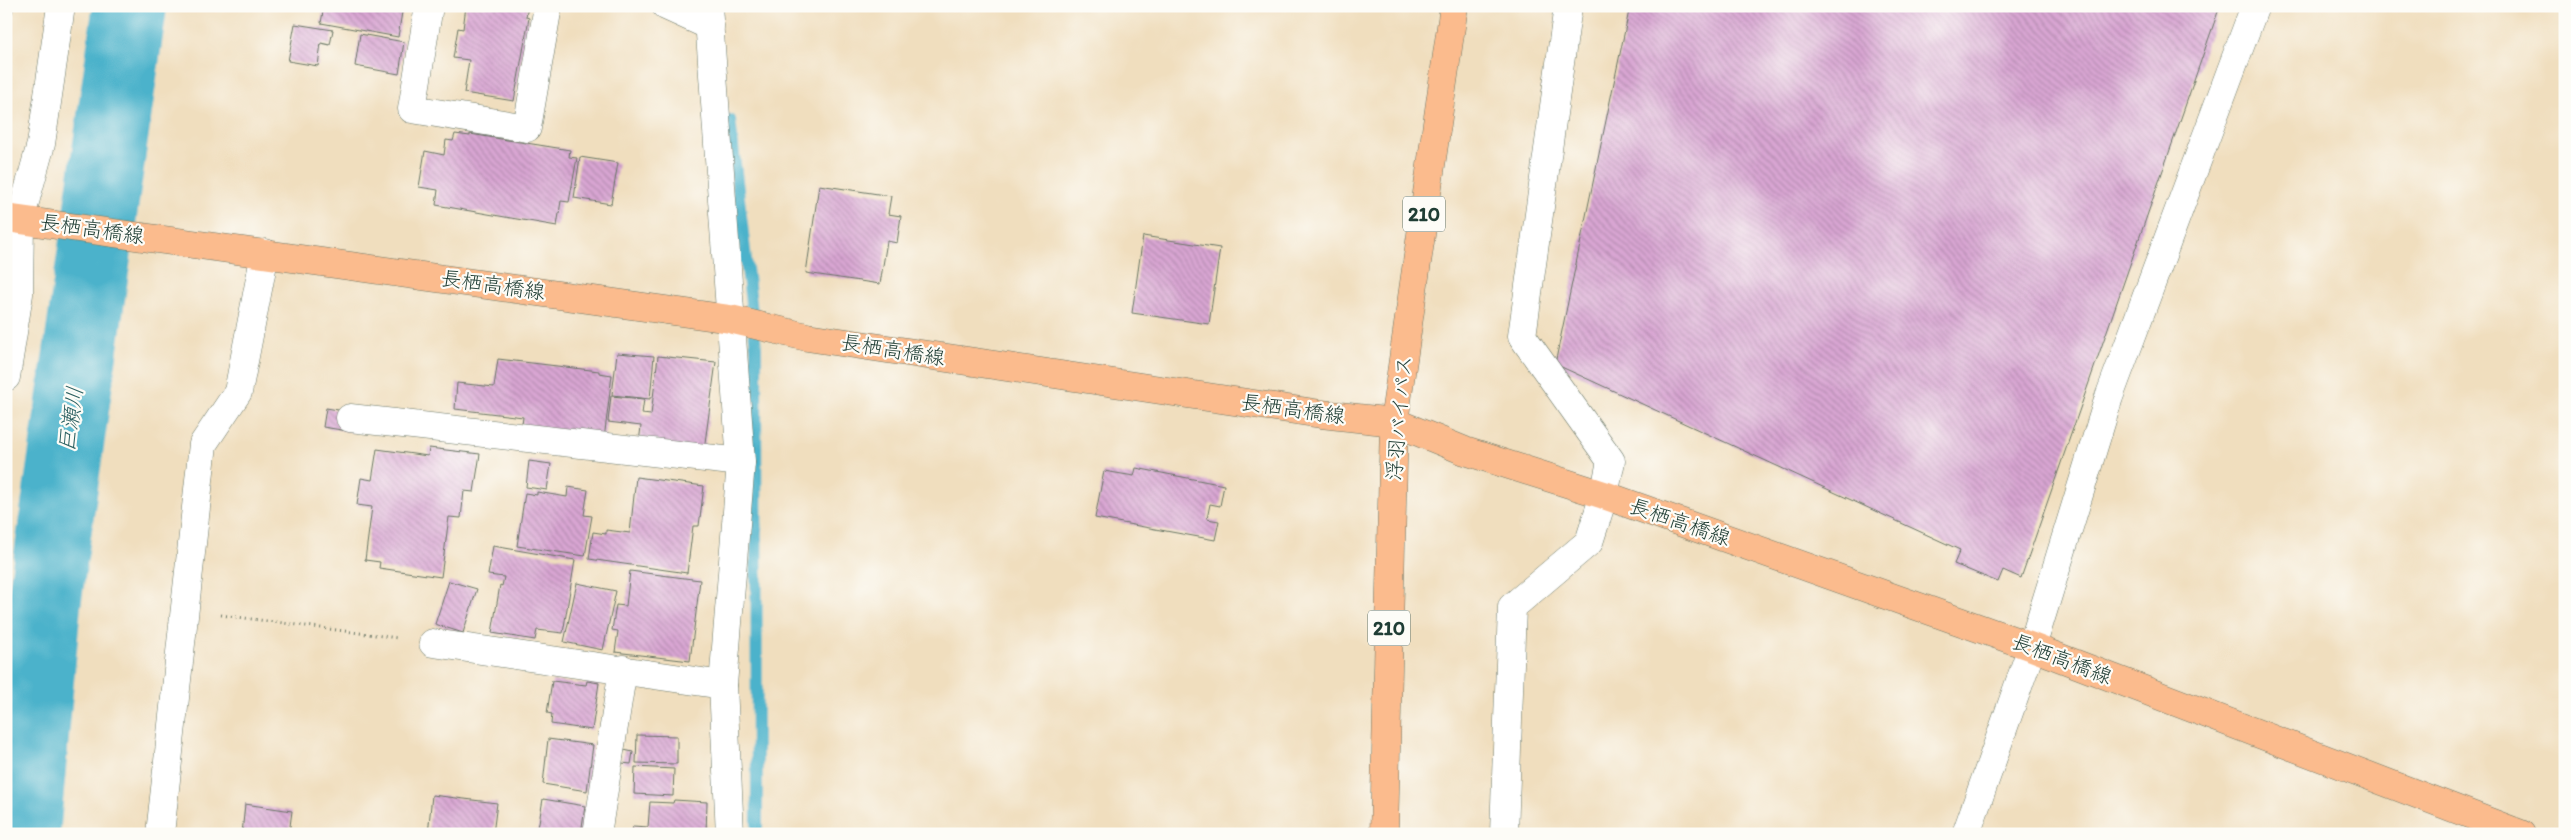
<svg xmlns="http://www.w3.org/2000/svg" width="2571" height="840" viewBox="0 0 2571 840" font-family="Itim,'Klee One',sans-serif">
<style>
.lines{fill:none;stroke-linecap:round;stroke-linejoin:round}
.stream{stroke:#4cb2cb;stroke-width:12}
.river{stroke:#4cb2cb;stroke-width:74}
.building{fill:url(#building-back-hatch)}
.minor-casing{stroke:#687564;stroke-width:29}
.major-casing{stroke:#687564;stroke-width:29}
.highway-casing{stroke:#687564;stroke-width:29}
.path{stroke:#687564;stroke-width:3;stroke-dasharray:1 4;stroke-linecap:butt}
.minor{stroke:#fff;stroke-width:28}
.major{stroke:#fbbb8d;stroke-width:28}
.highway{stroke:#fbbb8d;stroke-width:28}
.labels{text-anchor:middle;stroke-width:4.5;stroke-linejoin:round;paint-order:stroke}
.shield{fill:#fdfcf7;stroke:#62766e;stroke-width:1}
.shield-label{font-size:20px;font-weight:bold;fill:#1f3d34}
.street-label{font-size:21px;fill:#1f3d34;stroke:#fdfcf7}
.water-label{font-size:22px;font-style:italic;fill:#2c6061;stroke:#fdfcf7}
</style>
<defs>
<pattern id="building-back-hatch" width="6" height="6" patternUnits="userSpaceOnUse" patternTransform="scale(1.25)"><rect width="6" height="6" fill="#d9a6d3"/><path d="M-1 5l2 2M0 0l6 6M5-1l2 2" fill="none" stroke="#af88ac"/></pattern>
</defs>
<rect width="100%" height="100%" fill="#fdfcf7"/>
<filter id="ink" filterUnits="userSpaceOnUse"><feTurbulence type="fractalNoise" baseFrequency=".02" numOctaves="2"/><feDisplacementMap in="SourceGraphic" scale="10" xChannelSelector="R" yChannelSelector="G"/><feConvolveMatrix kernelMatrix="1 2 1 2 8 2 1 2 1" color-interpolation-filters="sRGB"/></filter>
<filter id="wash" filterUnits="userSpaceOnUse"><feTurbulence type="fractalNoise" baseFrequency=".0096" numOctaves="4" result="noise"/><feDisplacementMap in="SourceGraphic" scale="20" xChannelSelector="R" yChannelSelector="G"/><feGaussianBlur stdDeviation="1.12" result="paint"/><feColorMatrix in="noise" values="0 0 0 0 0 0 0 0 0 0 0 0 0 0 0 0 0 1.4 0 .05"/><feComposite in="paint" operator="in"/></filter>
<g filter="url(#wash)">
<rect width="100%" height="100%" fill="#f0debe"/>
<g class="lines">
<path class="stream" d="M730 120 756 347 757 834"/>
<path class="river" d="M23 834 44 604 130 6"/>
</g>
<g id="blocks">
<g class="building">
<path d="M6 6H14L7 29H6Z"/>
<path d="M324 6H403L398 37 321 23Z"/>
<path d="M466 6H528L526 17 529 18 514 101 464 93 469 60 453 58 458 28 463 29Z"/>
<path d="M1630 6H2220L2021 578 2003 570 1998 582 1954 564 1960 550 1555 364Z"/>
<path d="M295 24 333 30 330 45 321 43 318 66 288 61Z"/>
<path d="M360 34 404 42 399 74 355 66Z"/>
<path d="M455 134 470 136V134L570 150 569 157 577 158 569 202 561 201 557 226 436 205 438 190 419 187 425 151 444 155 446 140 453 141Z"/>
<path d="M580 157 618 163 611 204 574 198Z"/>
<path d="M819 185 891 196 888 214 901 216 897 243 887 241 880 284 806 273Z"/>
<path d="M1143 236 1220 248 1209 324 1132 313Z"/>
<path d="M617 353 654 356 650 399 612 395Z"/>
<path d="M658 356 716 362 704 450 639 443 641 426 608 422 611 396 644 399 642 414 651 415Z"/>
<path d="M498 359 599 371V373L612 375 604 439 522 425 523 417 455 409 457 383 494 387Z"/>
<path d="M326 408 357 413 354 432 323 427Z"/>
<path d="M429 448 480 454 474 492 464 491 461 518 449 517 441 577 379 568 380 562 365 560 372 507 357 505 361 478 372 480 377 449 428 456Z"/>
<path d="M529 461 551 464 547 490 526 487Z"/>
<path d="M1136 468 1224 485 1220 506 1210 504 1207 519 1219 521 1215 540 1095 518 1104 471 1134 476Z"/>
<path d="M636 477 704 486 699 526H693L687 573 589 559 593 532 606 534V530L630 533Z"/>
<path d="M568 487 588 490 584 515 592 516 585 556 517 546 525 493 537 495V492L567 497Z"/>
<path d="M493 546 575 560 563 633 537 630 535 640 492 633 500 585 502 586 504 577 488 575Z"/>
<path d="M630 571 700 580 690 661 615 652 618 631 612 630 616 605 626 606Z"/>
<path d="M449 581 477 589 463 633 435 624Z"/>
<path d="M577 583 616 591 603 650 564 642Z"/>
<path d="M552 681 586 685 587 681 599 683 592 730 551 724 552 714 547 713Z"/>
<path d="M637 735 677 736V764L636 763Z"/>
<path d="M548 739 593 745 587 791 543 784Z"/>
<path d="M624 750 633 752 631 764 622 763Z"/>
<path d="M635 767 674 769 673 796 634 794Z"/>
<path d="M432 795 497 803 493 834H428Z"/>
<path d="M543 799 585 806 581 834H537Z"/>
<path d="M674 800 707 802 706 834H632L633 826 648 827 650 802 673 803Z"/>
<path d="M245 804 292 811 289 834H242Z"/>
</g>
</g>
</g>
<g filter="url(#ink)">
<use href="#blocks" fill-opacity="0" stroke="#687564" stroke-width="1"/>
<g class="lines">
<defs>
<g id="minor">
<path d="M429 6 412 109 527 128 548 6"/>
<path d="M666 6 710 26"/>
<path d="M708 6 741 462 723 685 730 834"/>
<path d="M6 377 19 294 20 220 41 144 61 6"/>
<path d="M350 418 741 462"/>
<path d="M433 643 723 685"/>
<path d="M160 834 203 444 238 392 265 253"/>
<path d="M597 834 623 669"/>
<path d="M1504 834 1512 607 1589 542 1604 495 1611 461 1522 336 1568 6"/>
<path d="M1966 834 2032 647 2109 397 2255 6"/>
</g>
<path id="major" d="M6 218 730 319 807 337 1321 414 1394 422 1465 451 1604 495 2032 647 2521 834"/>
<path id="highway" d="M1384 834 1394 422 1454 6"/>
</defs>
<use href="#minor" class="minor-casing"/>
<use href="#major" class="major-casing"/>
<use href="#highway" class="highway-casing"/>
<path class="path" d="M221 615 398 638"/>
<use href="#minor" class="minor"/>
<use href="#major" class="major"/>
<use href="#highway" class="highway"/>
</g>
</g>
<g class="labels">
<g class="shield">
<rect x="1403" y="196.5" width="42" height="35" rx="4"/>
<rect x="1368" y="610.5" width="42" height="35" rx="4"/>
</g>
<g class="shield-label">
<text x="1424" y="221">210</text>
<text x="1389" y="635">210</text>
</g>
<g class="street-label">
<text transform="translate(92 229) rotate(8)" y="7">長栖高橋線</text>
<text transform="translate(493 285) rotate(8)" y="7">長栖高橋線</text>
<text transform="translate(893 350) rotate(9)" y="7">長栖高橋線</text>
<text transform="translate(1293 409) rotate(8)" y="7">長栖高橋線</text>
<text transform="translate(1399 418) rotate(-85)" y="7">浮羽バイパス</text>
<text transform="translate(1680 522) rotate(19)" y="7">長栖高橋線</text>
<text transform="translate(2062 659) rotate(21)" y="7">長栖高橋線</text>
</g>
<g class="water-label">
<text transform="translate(70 419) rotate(-82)" y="8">巨瀬川</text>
</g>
</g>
<rect width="2571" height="840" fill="none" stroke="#fdfcf7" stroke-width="25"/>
</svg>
